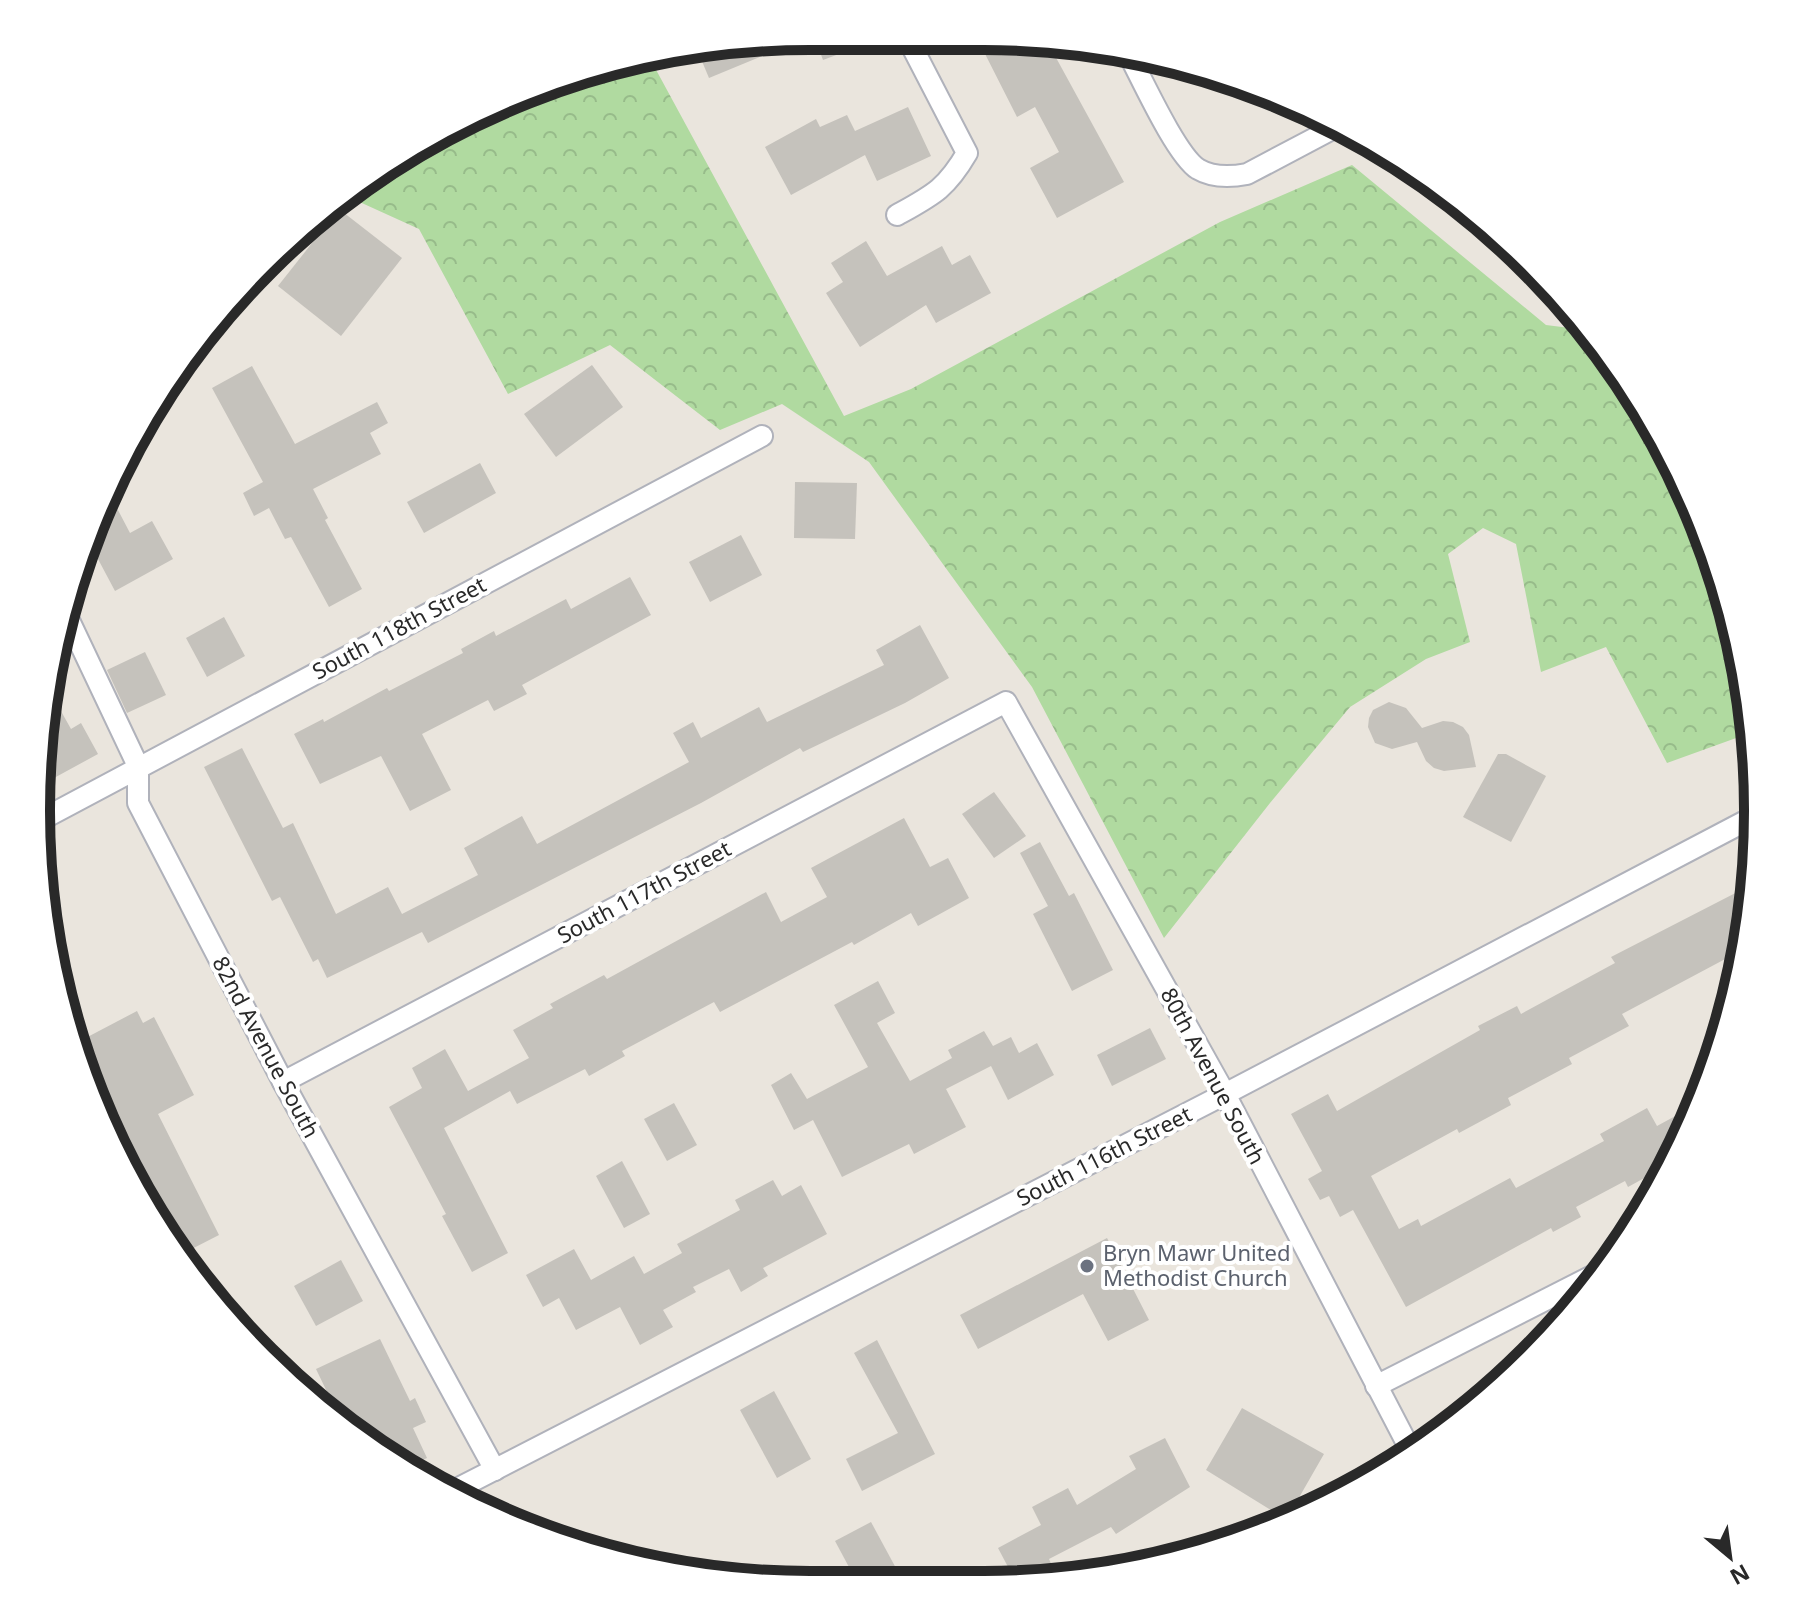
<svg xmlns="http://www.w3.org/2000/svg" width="1794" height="1621" viewBox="0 0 1794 1621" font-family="'Noto Sans',sans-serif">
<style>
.forest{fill:url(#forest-crowns)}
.building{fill:#c5c2bc}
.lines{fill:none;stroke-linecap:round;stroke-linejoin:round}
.street-casing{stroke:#b0b2bb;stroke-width:24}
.street{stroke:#fff;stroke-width:20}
.worship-dot{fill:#6b7280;stroke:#fff;stroke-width:3}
.labels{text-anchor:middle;stroke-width:8;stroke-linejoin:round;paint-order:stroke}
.street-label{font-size:22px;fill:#292929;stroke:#fff}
.worship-label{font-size:22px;fill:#5b616d;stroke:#fff;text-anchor:start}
.rim{fill:none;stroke:#292929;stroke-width:10}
</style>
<defs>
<pattern id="forest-crowns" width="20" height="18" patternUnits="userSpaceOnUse" patternTransform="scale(2)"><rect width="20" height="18" fill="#b0daa0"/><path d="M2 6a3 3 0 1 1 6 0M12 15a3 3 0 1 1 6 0" fill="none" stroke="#97bb8a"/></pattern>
</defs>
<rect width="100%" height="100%" fill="#eae5dd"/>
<path class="forest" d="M648 55 844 416 911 389 1220 222 1352 165 1546 325 1586 330 1627 380 1699 514 1743 659 1750 733 1667 763 1606 647 1541 672 1516 544 1483 528 1448 554 1470 642 1426 659 1350 707 1270 803 1164 938 1032 687 869 462 782 404 720 430 610 345 508 394 419 229 342 194 468 116Z"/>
<g class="building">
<path d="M814 36 879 39 823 60Z"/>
<path d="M792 38 794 43 709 78 696 47Z"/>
<path d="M980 44 1054 47V54L1124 182 1057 218 1030 168 1059 152 1035 107 1017 117Z"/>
<path d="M908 107 931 156 877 181 865 155 791 195 765 147 816 119 820 127 847 115 855 131Z"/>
<path d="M339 209 402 258 341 336 278 286Z"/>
<path d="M866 241 887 276 942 246 952 265 970 255 991 293 936 323 926 305 860 347 826 293 843 282 831 263Z"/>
<path d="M592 365 623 407 556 457 524 414Z"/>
<path d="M252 366 295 444 377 402 388 423 370 433 381 454 313 489 328 518 325 520 362 589 329 607 291 537 285 539 269 508 254 516 243 493 263 482 212 388Z"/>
<path d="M480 463 496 493 424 533 407 502Z"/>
<path d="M795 482 857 483 855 539 794 538Z"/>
<path d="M108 491 130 533 152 521 173 559 115 591 90 544Z"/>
<path d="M741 535 762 575 710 602 689 562Z"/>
<path d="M630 577 651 615 522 685 527 694 494 711 488 700 422 734 451 790 410 811 381 756 320 784 294 734 323 719 324 722 387 688 389 691 463 653 461 649 494 631 496 636 566 599 571 609Z"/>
<path d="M224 617 245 656 207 677 186 638Z"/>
<path d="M920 625 949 678 905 703 803 752 800 748 701 803 428 943 422 932 327 978 318 959 313 962 280 897 272 901 204 767 242 748 283 828 293 823 336 914 388 887 402 914 478 875 464 848 522 816 537 844 689 762 673 733 693 722 701 738 759 707 767 722 884 665 876 650Z"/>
<path d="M145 652 166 695 127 713 107 670Z"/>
<path d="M48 688 71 729 81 723 98 754 54 778 41 755Z"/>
<path d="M1389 702 1406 708 1422 728 1443 721 1453 722 1463 727 1469 735 1476 767 1444 771 1434 768 1426 761 1417 742 1392 749 1375 743 1368 727 1369 718 1373 710Z"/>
<path d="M1498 754H1506L1546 776 1511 842 1463 817Z"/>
<path d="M994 792 1026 836 994 858 962 814Z"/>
<path d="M904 818 930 867 948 858 969 898 918 926 911 913 854 945 852 942 720 1012 714 1002 622 1051 625 1056 589 1076 585 1069 517 1104 510 1091 444 1128 508 1253 472 1272 442 1216 446 1214 389 1107 422 1088 412 1068 445 1049 468 1091 529 1058 513 1030 553 1008 550 1004 604 975 607 979 766 892 781 922 827 897 811 868Z"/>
<path d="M1040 842 1069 896 1074 893 1113 970 1072 991 1033 914 1048 906 1020 853Z"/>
<path d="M1751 885 1744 949 1622 1014 1629 1026 1569 1058 1572 1064 1508 1098 1511 1105 1459 1133 1457 1129 1371 1176 1399 1229 1418 1219 1421 1226 1510 1178 1516 1188 1604 1141 1600 1134 1647 1108 1657 1126 1701 1102 1668 1165 1628 1187 1625 1181 1576 1207 1581 1217 1553 1232 1551 1228 1406 1307 1353 1210 1340 1217 1329 1196 1320 1200 1308 1179 1322 1171 1291 1114 1328 1094 1337 1111 1480 1030 1478 1026 1517 1006 1521 1014 1615 963 1611 957Z"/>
<path d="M878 981 895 1013 877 1023 910 1081 952 1058 948 1050 984 1031 993 1046 1011 1037 1019 1053 1037 1043 1054 1075 1008 1100 991 1066 946 1089 966 1127 914 1154 909 1144 842 1177 813 1120 794 1130 771 1085 791 1073 807 1099 868 1067 834 1005Z"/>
<path d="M137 1011 143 1023 154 1017 194 1095 158 1114 219 1235 180 1255 116 1153 78 1042Z"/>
<path d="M1150 1028 1166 1059 1112 1086 1097 1055Z"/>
<path d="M674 1103 697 1145 667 1161 644 1119Z"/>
<path d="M622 1161 650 1214 624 1228 596 1176Z"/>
<path d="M773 1180 782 1196 801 1185 827 1234 763 1268 768 1276 741 1292 729 1269 693 1287 696 1292 663 1310 673 1327 640 1345 620 1307 576 1330 559 1298 543 1307 526 1275 574 1249 591 1280 634 1256 644 1274 682 1253 677 1244 740 1210 735 1200Z"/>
<path d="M1107 1238 1149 1320 1108 1341 1083 1294 978 1349 960 1315Z"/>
<path d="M341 1260 363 1301 316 1326 294 1286Z"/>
<path d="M380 1339 410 1401 415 1398 426 1422 413 1428 427 1458 405 1468 342 1423 316 1369Z"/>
<path d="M877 1340 935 1454 862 1491 846 1459 898 1433 854 1353Z"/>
<path d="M774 1391 811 1459 777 1478 740 1410Z"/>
<path d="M1242 1408 1324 1454 1289 1515 1277 1508 1274 1512 1206 1470Z"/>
<path d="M1165 1438 1190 1487 1116 1534 1111 1527 1049 1559 1055 1572 1041 1579 1016 1582 998 1548 1041 1525 1032 1507 1068 1488 1077 1505 1136 1469 1129 1456Z"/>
<path d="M871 1522 904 1583 857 1582 835 1541Z"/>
</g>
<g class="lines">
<defs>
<g id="street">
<path d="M1127 51C1141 77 1176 155 1198 169 1213 178 1231 177 1247 174L1338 126"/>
<path d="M897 215C933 195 946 189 967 153L909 41"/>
<path d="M66 614 138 766V803L283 1082 495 1470"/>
<path d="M37 822 762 436"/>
<path d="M283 1082 1006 702 1225 1094 1413 1455"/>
<path d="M1376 1386 1604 1270"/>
<path d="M449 1493 1225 1094 1757 815"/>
</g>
</defs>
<use href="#street" class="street-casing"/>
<use href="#street" class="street"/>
</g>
<circle class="worship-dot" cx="1087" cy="1266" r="8"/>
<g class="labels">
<g class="street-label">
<text transform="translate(399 628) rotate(-28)" y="8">South 118th Street</text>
<text transform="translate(644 892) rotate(-28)" y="8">South 117th Street</text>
<text transform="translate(266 1047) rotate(62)" y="8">82nd Avenue South</text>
<text transform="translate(1213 1076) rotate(62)" y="8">80th Avenue South</text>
<text transform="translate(1104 1156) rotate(-27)" y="8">South 116th Street</text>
</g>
<g class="worship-label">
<text x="1103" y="1261">Bryn Mawr United<tspan x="1103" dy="25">Methodist Church</tspan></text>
</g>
</g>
<path d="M0 0H1794V1621H0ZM810 50H984A760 760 0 0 1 1744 810V811A760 760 0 0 1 984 1571H810A760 760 0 0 1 50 811V810A760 760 0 0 1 810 50Z" fill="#fff" fill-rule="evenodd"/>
<path class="rim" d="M810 50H984A760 760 0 0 1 1744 810V811A760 760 0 0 1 984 1571H810A760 760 0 0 1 50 811V810A760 760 0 0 1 810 50Z"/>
<g transform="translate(1730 1557) rotate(151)" stroke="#ffffff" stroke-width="6" paint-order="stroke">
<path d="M0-6L14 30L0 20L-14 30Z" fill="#292929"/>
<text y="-12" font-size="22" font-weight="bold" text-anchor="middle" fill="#292929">N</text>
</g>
</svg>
